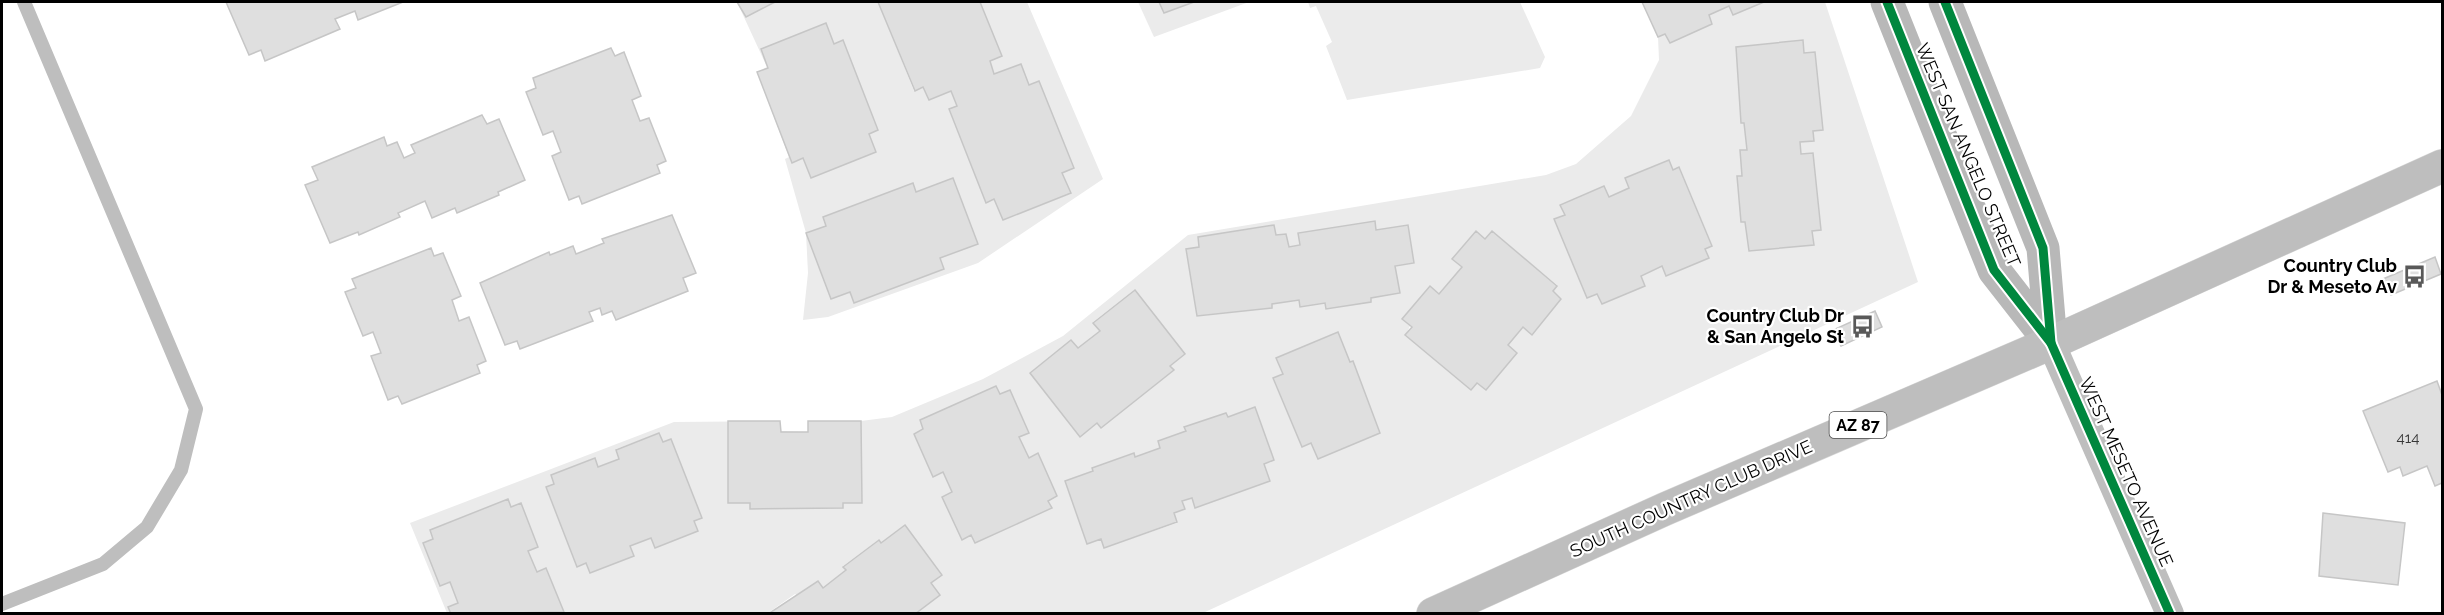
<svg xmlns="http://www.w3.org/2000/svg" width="2444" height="615" viewBox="0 0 2444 615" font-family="Raleway,sans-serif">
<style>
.green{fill:#ebebeb;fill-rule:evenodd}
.building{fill:#dfdfdf;stroke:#c6c6c6;stroke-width:1.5}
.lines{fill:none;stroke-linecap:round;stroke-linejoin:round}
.primary-casing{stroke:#dbdbdb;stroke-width:34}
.lane{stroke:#bebebe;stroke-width:14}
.street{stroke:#bebebe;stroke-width:28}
.secondary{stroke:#b8b8b8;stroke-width:33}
.primary{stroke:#bebebe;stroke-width:33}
.cycleway-casing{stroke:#fff;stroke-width:13}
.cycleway{stroke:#00873e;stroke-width:9}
.labels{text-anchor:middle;stroke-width:4.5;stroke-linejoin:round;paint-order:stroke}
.number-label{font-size:15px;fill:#383838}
.shield{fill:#fff;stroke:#4c4c4c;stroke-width:1.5}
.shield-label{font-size:16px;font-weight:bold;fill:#000}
.street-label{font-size:18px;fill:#000;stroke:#fff}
.poi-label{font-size:18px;font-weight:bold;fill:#000;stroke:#fff;text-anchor:end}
</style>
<rect width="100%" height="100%" fill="#fff"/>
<g class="green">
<path d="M737 2H878L914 91 923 87 929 100 951 91 957 106 949 110 986 202 994 199 1003 220 1070 194 1062 173 1074 168 1039 81 1029 85 1020 64 994 74 990 61 1001 56 980 2H1027L1103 179 978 263 828 317 803 320 808 273 806 233 785 159 789 157 757 72 767 67Z"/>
<path d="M1138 2H1249L1154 37Z"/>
<path d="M1308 2H1520L1545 57 1540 68 1347 100 1326 46 1332 42 1316 6 1310 8Z"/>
<path d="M1642 2H1825L1918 282 1203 613H915L940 595 931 583 942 575 905 525 881 543 878 540 843 566 846 570 823 588 798 596 795 594 768 613H560L563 612 547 569 537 572 528 551 538 547 521 503 511 507 508 499 430 530 433 539 423 543 440 586 450 582 458 603 448 607 451 613H447L410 523 674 422 780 421 781 431 808 432V421H861L892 417 983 379 1063 336 1188 235 1546 175 1576 164 1631 116 1659 60 1658 37ZM1803 40 1804 53 1815 52 1823 130 1813 131V141L1800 142 1801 154 1813 153 1821 230 1812 231 1814 244 1749 251 1745 222H1741L1737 177 1742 176 1740 151 1747 150 1744 123H1741L1736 47ZM1669 160 1673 170 1680 168 1712 245 1705 249 1709 258 1667 276 1662 266 1641 276 1645 286 1602 304 1561 205 1604 186 1609 197 1629 188ZM1375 222 1376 230 1408 225 1414 263 1395 266 1399 293 1371 298V302L1326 309 1325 303 1300 307 1299 300 1272 304V308L1197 316 1186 250 1199 247 1198 237 1274 225 1276 235 1286 234 1289 247 1300 245 1298 233ZM1476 231 1485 239 1492 231 1557 285 1553 291 1561 299 1532 335 1523 327 1508 345 1517 353 1486 390 1406 334 1430 287 1439 294 1462 267 1453 259ZM1134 290 1185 354 1170 366 1174 370 1101 428 1097 423 1080 437 1030 373 1071 340 1078 348 1100 331 1093 322ZM1338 332 1350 362H1353L1380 433 1318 459 1311 443 1302 447 1273 379 1283 374 1276 358ZM996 386 1000 394 1010 390 1029 432 1019 437 1029 458 1038 454 1057 496 1048 501 1051 508 975 543 971 535 962 540 942 497 952 492 943 472 933 477 914 434 923 429 920 420ZM1255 407 1274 460 1264 464 1270 481 1195 507 1192 498 1182 501 1185 509 1174 513 1177 523 1104 548 1101 539 1087 543 1065 481 1093 471 1092 468 1133 453 1135 457 1160 448 1159 441 1186 431 1185 427 1226 413 1228 417ZM659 433 663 442 671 439 702 518 694 521 698 531 655 548 651 538 630 546 633 556 590 573 586 563 577 566 546 488 554 484 551 475 594 458 598 467 619 459 616 449Z"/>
</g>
<g class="building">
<path d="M226 2H403L358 20 355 11 335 19 340 29 265 61 261 50 249 55Z"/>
<path d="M737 2H775L746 17Z"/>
<path d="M878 2H980L1002 56 990 61 994 74 1021 64 1029 85 1039 81 1074 168 1062 173 1071 193 1003 220 994 199 986 203 949 109 957 106 951 91 929 100 923 87 915 91Z"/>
<path d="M1159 2H1194L1164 13Z"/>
<path d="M1642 2H1764L1733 15 1729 6 1709 15 1712 24 1670 43 1665 34 1658 37Z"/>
<path d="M826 23 834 44 843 40 878 130 869 134 876 152 811 178 803 158 792 163 757 72 768 68 761 49Z"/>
<path d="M1803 40 1804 53 1815 52 1823 130 1813 131 1814 141 1800 142 1801 154 1813 153 1821 230 1812 231 1814 245 1749 251 1745 222H1741L1737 176H1742L1740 150H1747L1744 123H1741L1736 47Z"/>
<path d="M611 48 615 56 624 52 641 96 632 100 640 121 649 118 666 161 657 165 660 173 582 204 579 196 569 200 552 156 561 152 553 131 543 135 526 92 536 88 533 78Z"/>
<path d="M482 115 487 124 499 119 525 180 498 192 499 195 457 213 455 208 432 218 425 201 398 213 400 217 359 235 358 232 330 243 305 185 318 180 312 167 384 137 387 146 397 142 404 158 415 153 411 145Z"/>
<path d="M1669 160 1673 170 1679 167 1712 246 1705 249 1709 258 1666 276 1662 266 1641 276 1645 286 1602 304 1597 294 1587 298 1554 219 1565 215 1560 205 1604 186 1609 197 1629 188 1625 178Z"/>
<path d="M953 178 978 244 940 258 944 269 854 303 850 292 831 299 806 233 826 226 823 217 913 183 916 192Z"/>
<path d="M672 215 696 273 683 278 688 291 616 320 612 311 602 315 600 308 589 312 593 321 520 349 517 341 505 345 480 283 549 252 550 255 573 246 576 254 604 243 602 239Z"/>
<path d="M1375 221 1376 230 1408 225 1414 263 1395 266 1400 293 1371 298V302L1326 309 1325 303 1300 307 1299 300 1272 304V308L1197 316 1186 249 1199 247 1198 237 1274 225 1276 235 1286 234 1289 247 1300 245 1298 233Z"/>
<path d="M1476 231 1485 239 1492 231 1557 286 1553 291 1561 299 1532 335 1523 327 1508 345 1517 353 1486 390 1477 383 1471 390 1405 335 1412 327 1402 319 1430 286 1439 294 1462 267 1452 259Z"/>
<path d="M431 248 434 256 443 253 461 296 452 300 459 321 469 317 486 361 477 365 480 373 402 404 398 396 388 400 371 356 381 353 373 332 363 336 345 292 356 288 352 279Z"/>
<path d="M2435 257 2441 274 2391 295 2383 279Z"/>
<path d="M1135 290 1185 354 1170 366 1174 370 1101 428 1097 423 1080 437 1030 373 1071 340 1078 348 1100 331 1093 323Z"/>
<path d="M1875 311 1882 327 1841 346 1833 330Z"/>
<path d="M1338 332 1350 362 1353 361 1380 433 1318 459 1311 443 1302 447 1273 378 1283 374 1276 358Z"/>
<path d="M2437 381 2442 395V483L2435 486 2427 466 2403 476 2400 467 2388 472 2363 411Z"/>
<path d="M996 386 1000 394 1010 390 1029 433 1019 437 1029 458 1038 453 1057 496 1048 501 1052 508 975 543 971 535 962 540 942 497 952 492 943 472 933 477 914 434 923 429 920 420Z"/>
<path d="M1255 407 1274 460 1264 464 1270 481 1195 508 1192 498 1182 501 1185 509 1174 513 1177 522 1104 548 1101 539 1087 544 1065 481 1093 471 1092 468 1134 453 1135 457 1160 448 1158 441 1186 431 1184 427 1226 413 1228 417Z"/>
<path d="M728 421H780L781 432H808V421H861L862 503H843V508L750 509V503H728Z"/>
<path d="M659 433 663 442 671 439 702 518 694 521 698 531 655 548 651 538 630 546 634 556 590 573 586 563 577 567 546 487 554 484 551 475 595 458 598 467 619 459 616 450Z"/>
<path d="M508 499 511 507 521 503 538 547 528 551 537 572 546 568 564 612 451 614 448 607 458 603 450 582 440 586 423 543 433 539 430 530Z"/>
<path d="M2323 513 2405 523 2398 585 2319 576Z"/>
<path d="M905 525 942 575 931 583 940 595 915 614H768L818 581 823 588 846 570 843 567 879 540 881 543Z"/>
</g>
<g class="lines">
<defs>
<path id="primary" d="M1433 614 1665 509 2051 343 2442 166"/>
</defs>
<use href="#primary" class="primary-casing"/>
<path class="lane" d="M2 604 103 564 147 527 181 470 196 409 24 2"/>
<path class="street" d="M2051 343 2170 614"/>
<g class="secondary">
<path d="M1887 2 1994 270 2051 343"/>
<path d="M1945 2 2043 248 2051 343"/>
</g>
<use href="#primary" class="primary"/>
<defs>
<g id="cycleway">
<path d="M1887 2 1994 270 2051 343 2170 614"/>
<path d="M1945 2 2043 248 2051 343"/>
</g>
</defs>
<use href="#cycleway" class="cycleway-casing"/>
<use href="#cycleway" class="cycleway"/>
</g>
<defs>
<symbol id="bus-bare" viewBox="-9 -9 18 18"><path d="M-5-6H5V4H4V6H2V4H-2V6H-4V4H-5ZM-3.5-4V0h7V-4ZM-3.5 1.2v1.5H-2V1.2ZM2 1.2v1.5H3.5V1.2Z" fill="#595959" stroke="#fff" stroke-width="2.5" paint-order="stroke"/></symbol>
</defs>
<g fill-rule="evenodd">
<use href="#bus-bare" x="2398" y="260" width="33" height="33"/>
<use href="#bus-bare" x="1846" y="310" width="33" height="33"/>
</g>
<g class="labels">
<g class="number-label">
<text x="2408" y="443">414</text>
</g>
<rect class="shield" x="1829.5" y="412" width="57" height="26" rx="4.5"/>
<g class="shield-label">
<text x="1858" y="431">AZ 87</text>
</g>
<g class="street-label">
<text transform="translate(1968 155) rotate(67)" y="6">WEST SAN ANGELO STREET</text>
<text transform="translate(2126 472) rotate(66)" y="6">WEST MESETO AVENUE</text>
<text transform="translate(1691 499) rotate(-24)" y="6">SOUTH COUNTRY CLUB DRIVE</text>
</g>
<g class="poi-label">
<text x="2397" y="272">Country Club<tspan x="2397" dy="21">Dr &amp; Meseto Av</tspan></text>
<text x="1844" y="322">Country Club Dr<tspan x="1844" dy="21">&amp; San Angelo St</tspan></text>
</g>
</g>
<rect width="2444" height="615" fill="none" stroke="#000000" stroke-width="6"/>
</svg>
